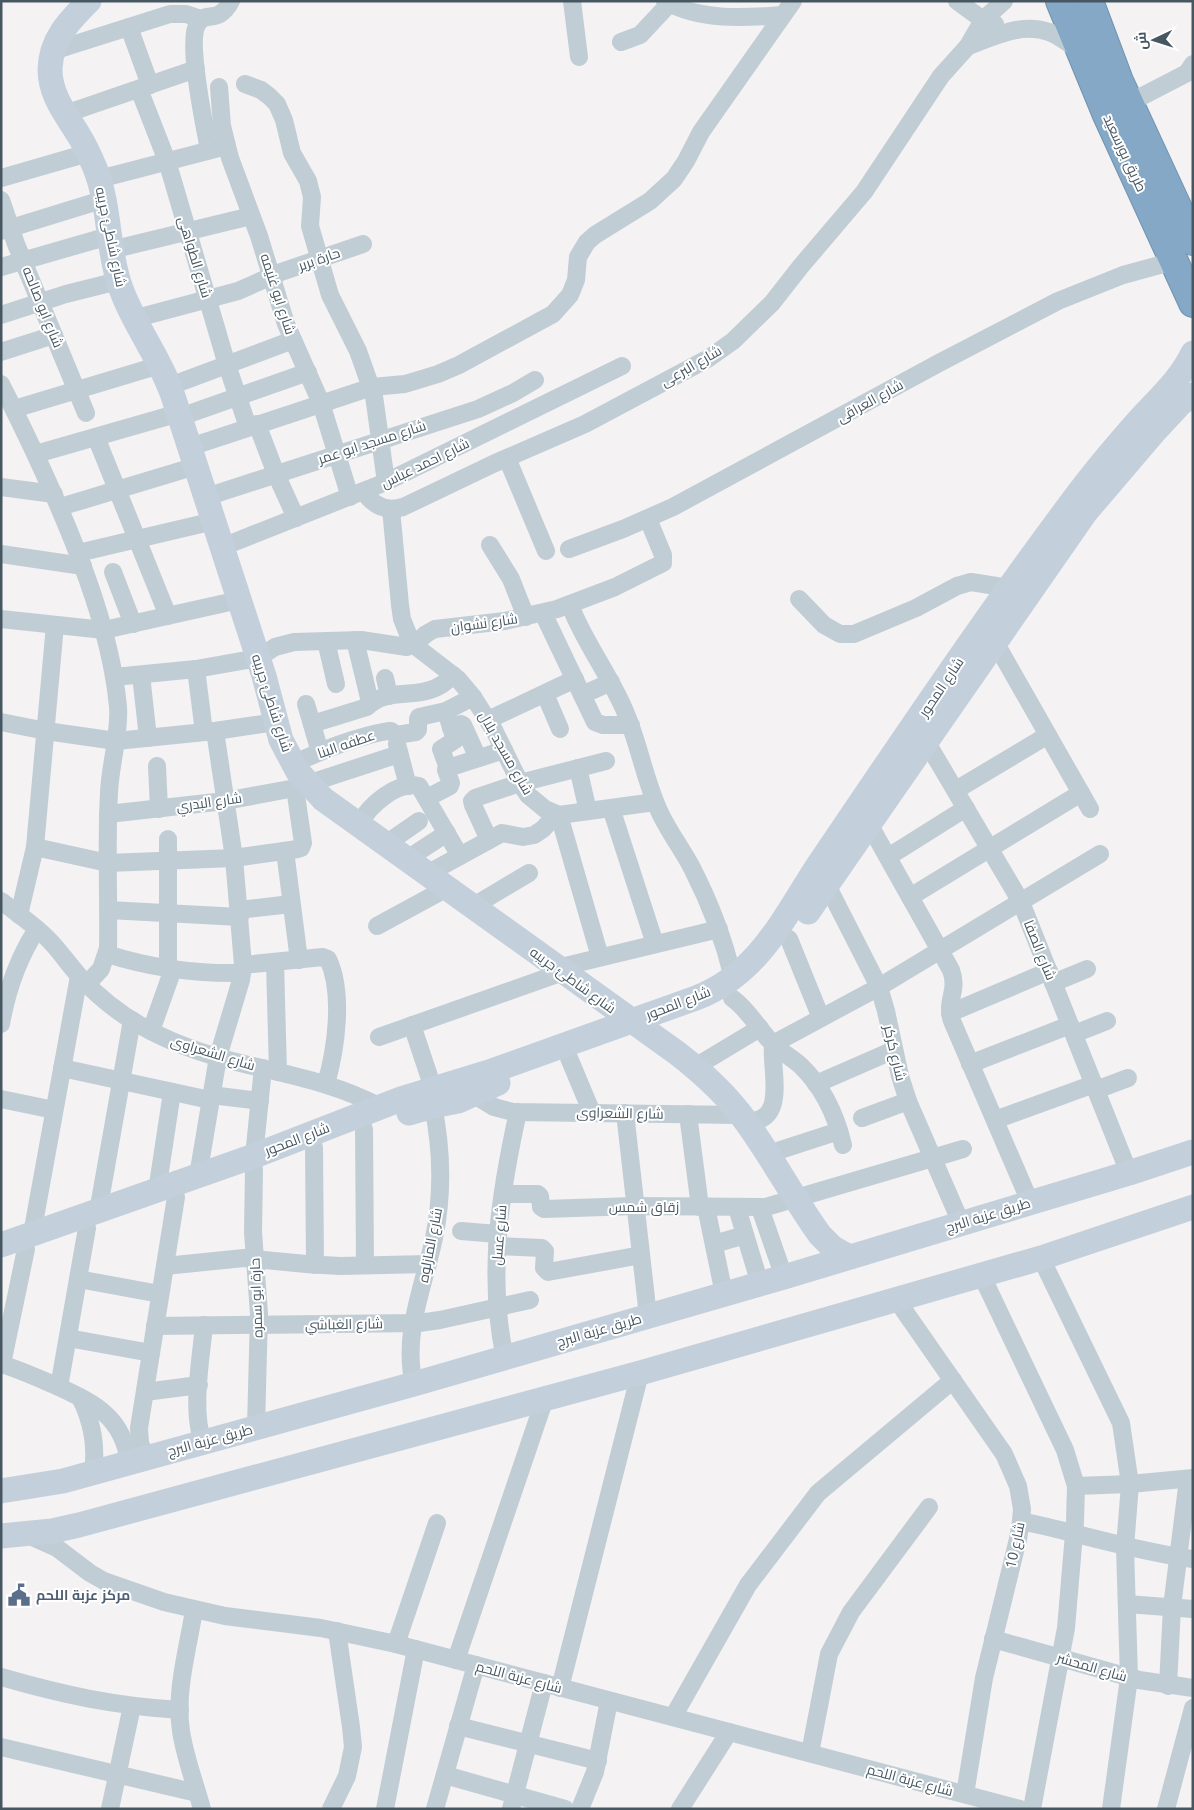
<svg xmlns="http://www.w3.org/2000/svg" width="1194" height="1810" viewBox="0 0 1194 1810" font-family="'Noto Sans',Cairo,sans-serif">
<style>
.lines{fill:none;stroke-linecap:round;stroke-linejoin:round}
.highway-casing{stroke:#6f93b2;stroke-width:30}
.street{stroke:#c1cdd5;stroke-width:18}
.secondary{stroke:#c3d0dc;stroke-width:25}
.highway{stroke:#84a8c6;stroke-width:28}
.labels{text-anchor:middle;stroke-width:4;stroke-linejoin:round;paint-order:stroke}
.street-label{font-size:14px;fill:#475762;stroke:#fff}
.service-label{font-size:14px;font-weight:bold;fill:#4e5e75;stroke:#fff;text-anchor:start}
</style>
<rect width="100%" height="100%" fill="#f4f2f2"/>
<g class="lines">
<defs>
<g id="highway">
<path d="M1060 1 1107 115 1193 303"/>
<path d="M1089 1 1119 81 1193 241"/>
</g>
</defs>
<use href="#highway" class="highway-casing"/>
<g class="street">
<path d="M572 1 579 57"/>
<path d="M665 1C700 21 745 18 783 15"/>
<path d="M957 1 983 20 995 24"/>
<path d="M129 27 150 85"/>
<path d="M621 42 640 35 669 4"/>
<path d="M968 46C993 37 1022 22 1049 32 1060 36 1070 44 1079 51"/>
<path d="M53 51 170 14H186L201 19"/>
<path d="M245 84 261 90 269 96 277 104 284 120 292 153 308 181 312 197 310 226 330 295 358 351 374 396 386 482"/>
<path d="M219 87 222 126 230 158 259 236 286 324 321 403 350 497"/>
<path d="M139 89 167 161 227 365 248 427"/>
<path d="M1129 103 1187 73 1193 64"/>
<path d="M65 114 196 69"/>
<path d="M209 150C205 127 186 40 198 23 207 10 218 25 231 1"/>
<path d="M1 178 88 153"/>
<path d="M99 179 219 148"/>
<path d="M1 200 16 244 86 413"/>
<path d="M1 231 105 199"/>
<path d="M111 250 251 216"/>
<path d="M1 267 109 236"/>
<path d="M1 315 66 294 118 281"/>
<path d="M133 319 238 291 281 272 363 244"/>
<path d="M1 352 54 335"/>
<path d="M1 384C33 447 63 511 87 578 102 620 114 662 118 707 120 736 110 764 109 793 106 845 109 897 108 948L101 969 87 984"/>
<path d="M170 386 293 340"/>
<path d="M14 409 160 365"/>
<path d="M180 417 308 372"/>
<path d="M257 424 276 474 296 518"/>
<path d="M96 437 168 616"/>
<path d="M190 447 372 387 405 384 438 374 459 365 553 314 570 295 576 280 578 257 587 242 595 235 650 201 674 179 686 161 701 132 793 1"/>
<path d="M36 454 179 413"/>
<path d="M507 458 546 551"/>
<path d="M1 487 54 494"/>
<path d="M364 491C372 505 386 512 403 507L493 464 585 424 709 358 733 341 772 303 801 266 864 192 941 76 968 46 983 20 1004 1"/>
<path d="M206 497 478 409 513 393 535 380"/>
<path d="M60 507 196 466"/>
<path d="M391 509 400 605 402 619 410 639 414 645 458 679 473 697 494 730 520 783 528 795 545 809 559 815 600 957"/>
<path d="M490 545 511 579 526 617"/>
<path d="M222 547 386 482 622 366"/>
<path d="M569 549 623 529 673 507 939 363 1058 301 1123 275 1174 261"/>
<path d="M78 553 214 521"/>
<path d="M1 554 83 566"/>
<path d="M113 572 133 624"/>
<path d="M799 599 824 625 840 634H854L916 608 957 586 971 582 1009 588"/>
<path d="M570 605C584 642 608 672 624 709 639 742 644 779 660 813 669 832 682 849 692 868 710 903 724 940 733 978"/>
<path d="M543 613 595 722 603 725H631"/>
<path d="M1 619 104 630 239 600"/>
<path d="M355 640 370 702"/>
<path d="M326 641 336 684"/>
<path d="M995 642 1090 809"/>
<path d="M196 669 204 732"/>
<path d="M141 675 148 738"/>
<path d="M114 677 196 669 258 658 275 647 294 642 361 640 407 647 416 643 426 634 435 629 505 621 557 609 615 587 663 563V555L648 519"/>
<path d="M385 678 389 696"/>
<path d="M545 694 560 729"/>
<path d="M582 695 611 682"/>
<path d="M306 704 320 752"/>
<path d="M446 711 455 740 441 749 448 768"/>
<path d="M488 720 575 679"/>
<path d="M1 722 46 731 116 741 215 731 276 722"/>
<path d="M312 724 367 707C391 683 425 706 453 675"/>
<path d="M451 728 461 724 463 725 478 758"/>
<path d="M926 741 1021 902 1129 1173"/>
<path d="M397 744 408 786"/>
<path d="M293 764C323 750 354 737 388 731H391L396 735 416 732 418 730V719L419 717 446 711 473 697"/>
<path d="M157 766 159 809"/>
<path d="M578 768 588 811"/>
<path d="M956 790 1048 735"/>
<path d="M427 798 450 786 451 783 446 770 448 768 504 750"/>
<path d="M611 808 655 944"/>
<path d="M108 814 225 801 295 788 399 754"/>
<path d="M359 824C369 806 396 781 419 786L460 856"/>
<path d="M869 824 951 970C959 991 945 1001 952 1021L1030 1202"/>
<path d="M489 840 473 805 472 801 475 798 520 783 606 761"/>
<path d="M386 844 419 821"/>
<path d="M35 847 108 863 234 858 298 849 301 848 303 843 295 788"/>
<path d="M285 851 299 960"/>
<path d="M888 857 966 808"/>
<path d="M407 859 447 833"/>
<path d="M427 874 502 833 523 837 534 835 543 829 552 819 559 815 655 802"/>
<path d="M827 885 879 987 886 1011 900 1076 908 1101 961 1223"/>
<path d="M910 897 1081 793"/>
<path d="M1 901C17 913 34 925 48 939 60 951 69 965 80 977 103 1002 132 1023 163 1037 232 1070 312 1070 380 1107"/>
<path d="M472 907 529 873"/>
<path d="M108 910 240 917"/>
<path d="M239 910 291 904"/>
<path d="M19 915 35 847 55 625"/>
<path d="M377 926 447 888"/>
<path d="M789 939 821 1018"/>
<path d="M107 954C151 968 196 974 242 973"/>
<path d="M275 962 278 1072"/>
<path d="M243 965 323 957 328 959C344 993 336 1049 326 1084"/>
<path d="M168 968V839"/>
<path d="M557 968 719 929"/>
<path d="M1053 983 1087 969"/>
<path d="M732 998C750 1011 758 1029 773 1044 781 1052 791 1057 800 1065 822 1086 836 1115 843 1145"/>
<path d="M950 1013 1049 971"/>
<path d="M1 1024C7 990 18 958 37 929"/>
<path d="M412 1025 433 1088"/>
<path d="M151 1031 173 969"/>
<path d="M1074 1034 1107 1021"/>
<path d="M379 1037 563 972"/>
<path d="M569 1058 592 1113"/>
<path d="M970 1064 1070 1025"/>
<path d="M695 1067 760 1028"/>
<path d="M62 1068 210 1100"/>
<path d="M816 1084 894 1050"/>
<path d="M1096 1090 1128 1078"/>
<path d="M473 1094 494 1107 513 1112 741 1115"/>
<path d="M211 1095 260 1101"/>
<path d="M1 1099 54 1110"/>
<path d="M625 1113 648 1316"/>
<path d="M688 1114 700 1207"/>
<path d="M862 1118 908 1101"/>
<path d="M995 1120 1094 1084"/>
<path d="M746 1121C789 1123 770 1069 773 1044L879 987 1100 854"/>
<path d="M364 1129 365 1265"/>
<path d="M314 1147 315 1265"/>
<path d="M768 1154 839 1131"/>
<path d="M254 1156 263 1068"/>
<path d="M254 1169 253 1232 259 1314 256 1427"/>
<path d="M198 1176 218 1057 241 980 243 965 234 858 215 731"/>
<path d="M157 1191 172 1092"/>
<path d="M503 1194H538L540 1196 541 1207 544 1209 635 1206 766 1207 963 1149"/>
<path d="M706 1207 724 1294"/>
<path d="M737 1208 760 1284"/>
<path d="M760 1208 784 1277"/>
<path d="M98 1212 132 1020"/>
<path d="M461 1231 498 1234"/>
<path d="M32 1234 79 976"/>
<path d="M714 1244 745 1235"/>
<path d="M497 1246 542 1248 545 1251 544 1268 548 1272 641 1255"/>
<path d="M1041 1258 1121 1423 1130 1484 1125 1547 1129 1678 1111 1809"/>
<path d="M165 1266 244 1258 306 1264 340 1266 428 1264"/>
<path d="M981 1274 1065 1450 1076 1486 1075 1522 1066 1628 1032 1809"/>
<path d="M78 1279 160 1294"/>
<path d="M896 1299 1004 1454 1018 1486 1022 1509 1021 1521 1018 1539 984 1678 965 1794"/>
<path d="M155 1326 419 1323 440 1320 530 1300"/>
<path d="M68 1338 151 1353"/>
<path d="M505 1358C487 1276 500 1193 518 1112"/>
<path d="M1 1364C21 1370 40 1379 59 1387 96 1404 123 1418 129 1462"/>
<path d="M2 1364 26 1249"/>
<path d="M414 1384C402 1334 424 1286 434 1238 443 1194 442 1150 433 1106"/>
<path d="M59 1387 87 1228"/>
<path d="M145 1392 199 1385"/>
<path d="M80 1397C92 1421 97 1445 93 1472"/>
<path d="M203 1442C191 1411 201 1359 204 1325"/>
<path d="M146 1458 140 1443 139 1428 176 1197"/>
<path d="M1076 1486 1130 1484 1193 1478"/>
<path d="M1021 1521C1079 1533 1134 1551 1193 1559"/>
<path d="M28 1535 57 1548 90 1573 104 1581 164 1602 225 1616 321 1628 396 1644 1020 1809"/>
<path d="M1127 1604 1193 1609"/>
<path d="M194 1610C188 1649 175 1691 181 1731 185 1758 195 1783 202 1809"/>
<path d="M993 1639 1139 1680 1193 1688"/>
<path d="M396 1644 437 1523"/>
<path d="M456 1660 545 1398"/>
<path d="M1 1677C63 1695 115 1706 180 1710"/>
<path d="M1168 1686 1172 1607 1188 1479"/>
<path d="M560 1688 640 1373"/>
<path d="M673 1717 748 1585 818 1493 953 1380"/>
<path d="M458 1726 598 1761"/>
<path d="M1 1747 197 1793"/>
<path d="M810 1753 829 1654 851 1612 929 1507"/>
<path d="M445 1775 565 1809"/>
<path d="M110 1809 132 1706"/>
<path d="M331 1809 347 1776 353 1747 351 1727 337 1631"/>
<path d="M385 1809 416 1649"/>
<path d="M435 1809 476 1665"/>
<path d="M511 1809 544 1683"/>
<path d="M580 1809 595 1772 609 1701"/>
<path d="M680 1809 729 1732"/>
<path d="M1166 1809 1193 1708"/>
</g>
<g class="secondary">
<path d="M89 1C69 21 51 39 50 69 50 95 65 113 78 134 85 145 90 156 95 168 110 206 107 245 119 283 132 323 158 354 172 393L264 676 281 740 298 772 323 799 677 1053C703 1073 728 1096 747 1123 773 1159 794 1199 820 1235L833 1248 849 1257"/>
<path d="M808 912 1085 513 1155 431 1181 403 1193 395"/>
<path d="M409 1113 433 1106 458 1101 498 1083"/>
<path d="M1 1245 254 1156 401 1099 489 1072 696 998C759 974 784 917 819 864 902 741 985 618 1074 499 1094 472 1116 446 1139 420 1159 398 1180 380 1193 353"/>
<path d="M1 1491 63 1481 414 1384 784 1277 1129 1173 1193 1152"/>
<path d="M1 1536 52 1531 79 1525 640 1373 1041 1258 1193 1207"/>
</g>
<use href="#highway" class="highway"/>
</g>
<defs>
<symbol id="civic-bare" viewBox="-9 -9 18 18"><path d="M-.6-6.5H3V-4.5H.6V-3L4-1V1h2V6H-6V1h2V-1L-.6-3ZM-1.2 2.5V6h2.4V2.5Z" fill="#5c6f8a" stroke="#fff" stroke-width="2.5" paint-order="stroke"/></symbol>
</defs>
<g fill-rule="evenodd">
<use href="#civic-bare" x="3" y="1579" width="32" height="32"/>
</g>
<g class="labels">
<g class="street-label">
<text transform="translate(1125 153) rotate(65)" y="5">طريق بورسعيد</text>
<text transform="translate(111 237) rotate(78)" y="5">شارع شاطئ جريبه</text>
<text transform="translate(195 257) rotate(73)" y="5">شارع الطواهى</text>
<text transform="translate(319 259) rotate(-19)" y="5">حارة بربر</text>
<text transform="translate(278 294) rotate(72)" y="5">شارع ابو غنيمه</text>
<text transform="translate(43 307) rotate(68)" y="5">شارع ابو صالحه</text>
<text transform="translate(691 366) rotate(-30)" y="5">شارع البرعى</text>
<text transform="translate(870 401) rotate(-29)" y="5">شارع العراقى</text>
<text transform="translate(372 442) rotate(-18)" y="5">شارع مسجد ابو عمر</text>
<text transform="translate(425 463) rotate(-26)" y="5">شارع احمد عباس</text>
<text transform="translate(484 623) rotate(-8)" y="5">شارع نشوان</text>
<text transform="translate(941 687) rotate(-56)" y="5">شارع المحور</text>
<text transform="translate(272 703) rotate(72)" y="5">شارع شاطئ جريبه</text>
<text transform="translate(346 744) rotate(-19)" y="5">عطفه البنا</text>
<text transform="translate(506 753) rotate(60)" y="5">شارع مسجد بلال</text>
<text transform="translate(209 802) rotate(-8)" y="5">شارع البدري</text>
<text transform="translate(1040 950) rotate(68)" y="5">شارع الصفا</text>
<text transform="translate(573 980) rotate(36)" y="5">شارع شاطئ جريبه</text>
<text transform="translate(678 1003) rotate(-21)" y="5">شارع المحور</text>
<text transform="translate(213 1053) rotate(17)" y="5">شارع الشعراوى</text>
<text transform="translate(895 1053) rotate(77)" y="5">شارع كركر</text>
<text transform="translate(620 1113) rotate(1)" y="5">شارع الشعراوى</text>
<text transform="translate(297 1139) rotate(-21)" y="5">شارع المحور</text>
<text x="644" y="1212">زقاق شمس</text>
<text transform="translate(988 1215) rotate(-17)" y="5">طريق عزبة البرج</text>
<text transform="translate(499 1235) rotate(-85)" y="5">شارع عسل</text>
<text transform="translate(430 1245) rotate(-79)" y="5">شارع المازلوه</text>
<text transform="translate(256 1298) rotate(-92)" y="5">حارة ابو سمره</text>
<text transform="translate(344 1324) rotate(-1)" y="5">شارع الغباشي</text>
<text transform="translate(599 1330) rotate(-16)" y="5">طريق عزبة البرج</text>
<text transform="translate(210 1440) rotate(-15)" y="5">طريق عزبة البرج</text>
<text transform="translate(1015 1545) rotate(-78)" y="5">شارع 10</text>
<text transform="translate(1092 1667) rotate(16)" y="5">شارع المحشر</text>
<text transform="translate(519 1677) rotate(15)" y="5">شارع عزبة اللحم</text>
<text transform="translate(910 1780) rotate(15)" y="5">شارع عزبة اللحم</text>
</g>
<g class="service-label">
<text x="36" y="1600">مركز عزبة اللحم</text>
</g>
</g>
<rect width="1194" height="1810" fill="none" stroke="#475762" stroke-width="5"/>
<g transform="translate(1154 40) rotate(266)" stroke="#ffffff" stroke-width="4" paint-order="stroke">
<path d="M0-4L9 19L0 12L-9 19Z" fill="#475762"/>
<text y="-8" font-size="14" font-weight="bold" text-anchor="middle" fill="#475762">ش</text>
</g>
</svg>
